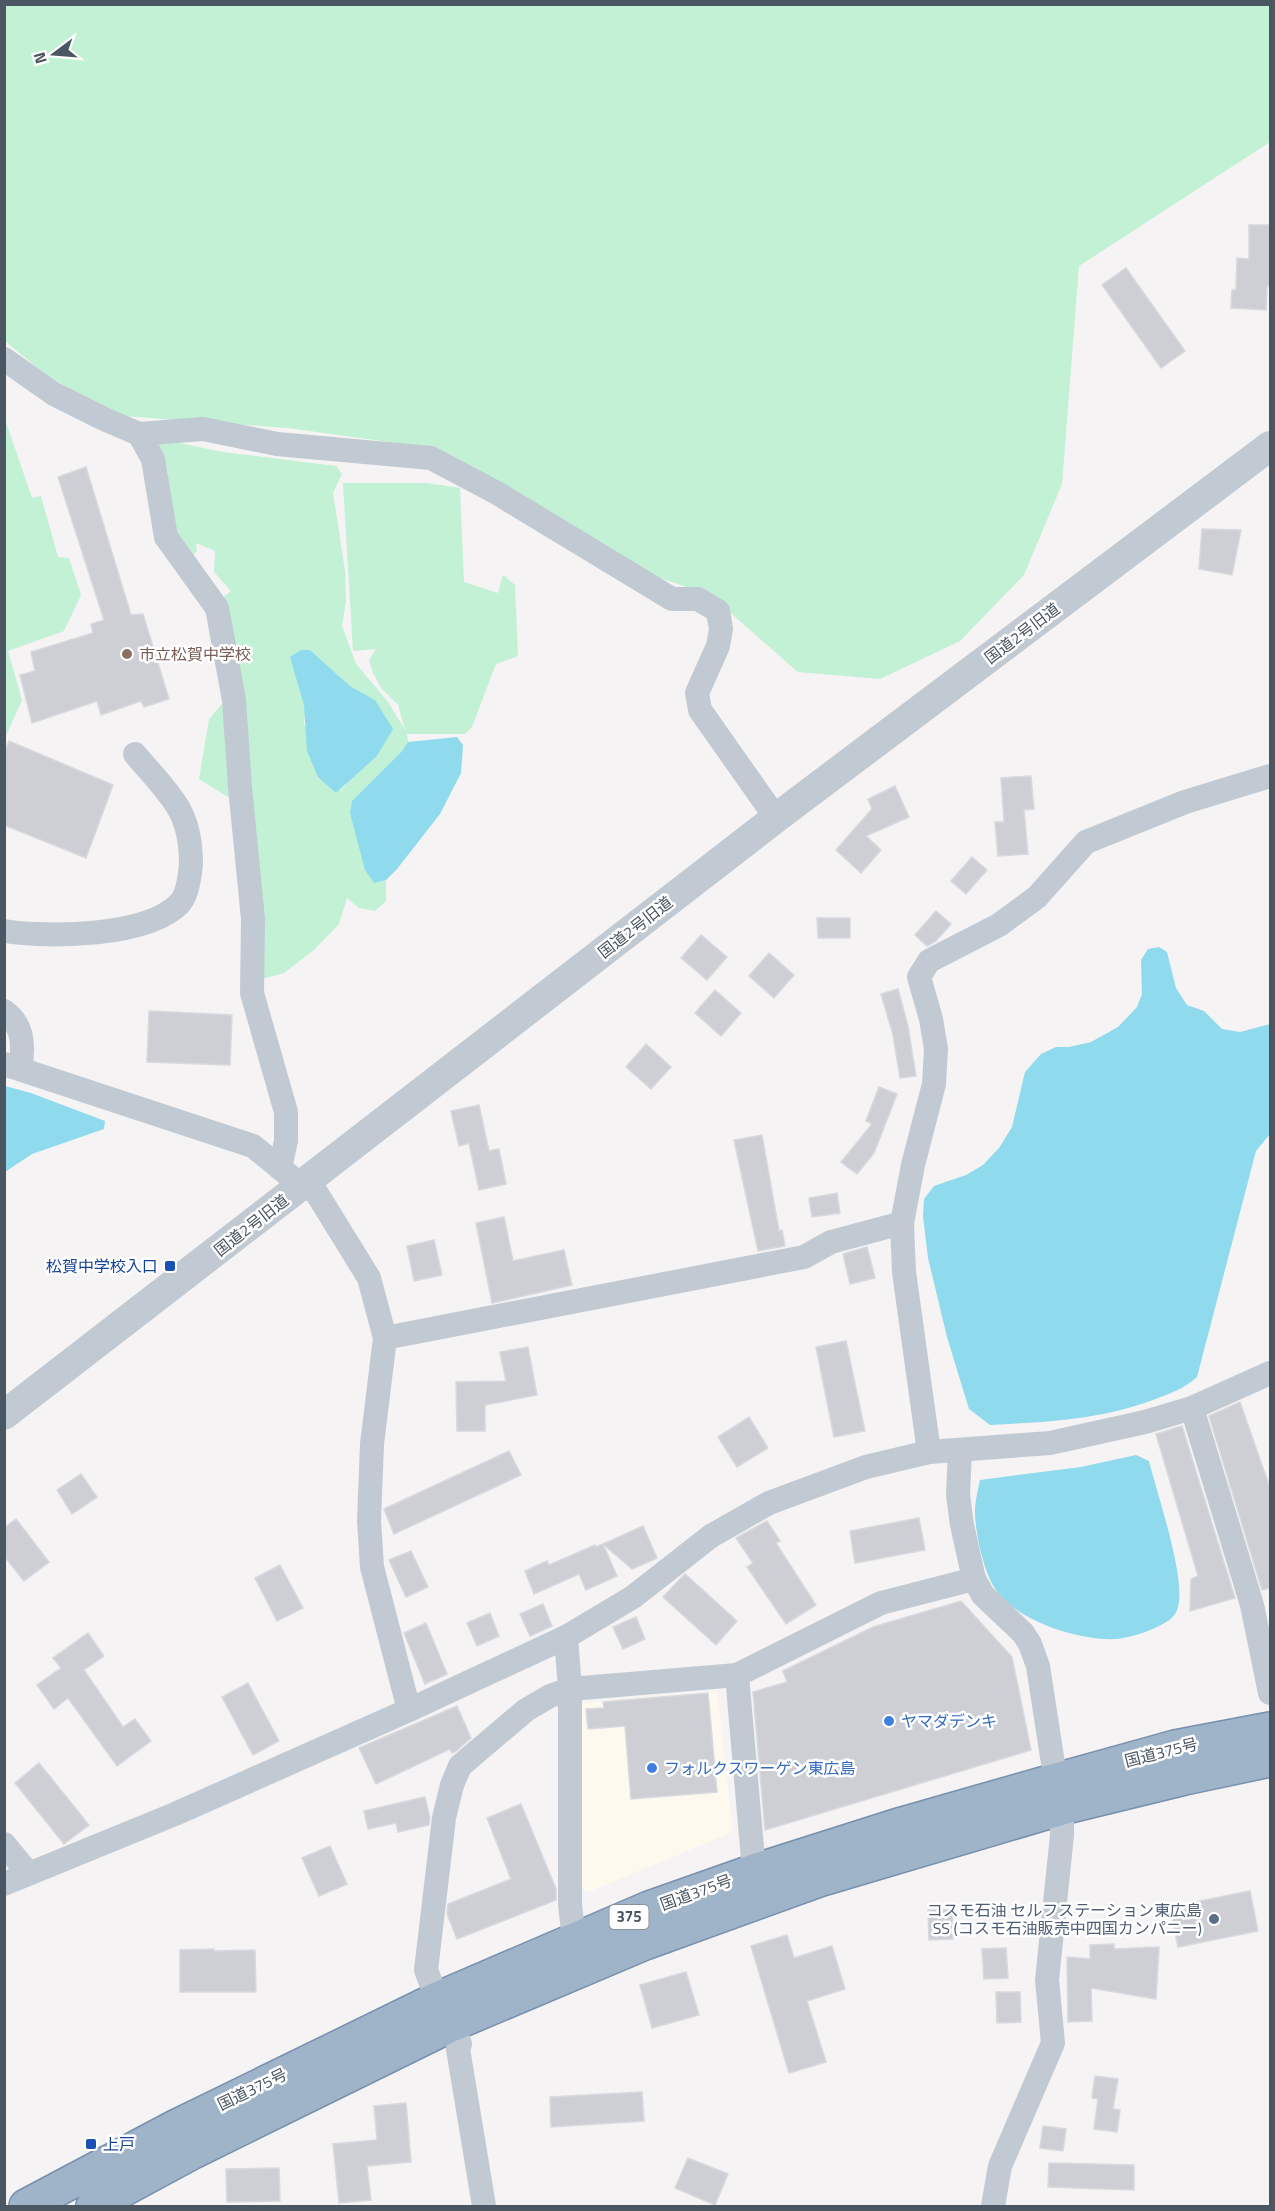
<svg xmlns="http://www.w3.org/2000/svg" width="1275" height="2211" viewBox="0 0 1275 2211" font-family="'Titillium Web','Noto Sans JP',sans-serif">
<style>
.commercial{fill:#fdf9ef}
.green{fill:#c3f1d5;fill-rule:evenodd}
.water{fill:#90daee}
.building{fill:#cdcfd5;stroke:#d7d9de;stroke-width:1.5}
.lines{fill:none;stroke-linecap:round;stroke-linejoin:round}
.trunk-casing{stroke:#7690ad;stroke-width:36}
.minor{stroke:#c1cad2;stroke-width:24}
.tertiary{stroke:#c1cad2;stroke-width:30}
.trunk{stroke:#9fb4c9;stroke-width:33}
.education-dot{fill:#8d6e63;stroke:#fff;stroke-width:2}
.transit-dot{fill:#1a4fb4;stroke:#fff;stroke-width:2}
.shop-dot{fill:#3f7fe0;stroke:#fff;stroke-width:2}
.service-dot{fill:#5c6f8a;stroke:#fff;stroke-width:2}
.labels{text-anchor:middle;stroke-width:5;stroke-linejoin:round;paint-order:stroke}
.shield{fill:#fff;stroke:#808990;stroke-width:1.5}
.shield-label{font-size:15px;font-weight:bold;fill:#4a5661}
.street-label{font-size:16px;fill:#4a5661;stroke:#fff}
.education-label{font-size:16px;fill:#785e54;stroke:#fff;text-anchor:start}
.transit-label{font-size:16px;fill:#164399;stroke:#fff;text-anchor:end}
.shop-label{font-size:16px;fill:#366cbe;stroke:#fff;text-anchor:start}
.service-label{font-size:16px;fill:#4e5e75;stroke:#fff;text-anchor:end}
</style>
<rect width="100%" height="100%" fill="#f5f3f3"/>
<path class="commercial" d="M717 1691 733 1832 589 1892 578 1887 579 1703Z"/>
<g class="green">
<path d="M4 5H1270V142L1079 266 1062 484 1024 575 960 641 880 679 798 672 710 595 660 578 432 448 288 428 109 415 40 370 5 341Z"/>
<path d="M5 419 32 498 41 496 58 557 69 558 81 595 64 631 8 651 22 700 5 738Z"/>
<path d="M155 438 223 452 336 466 342 474 333 493 345 571 346 601 342 626 356 664 388 702 405 730 398 705 382 689 373 673 369 660 376 649 353 651 343 483H427L460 488 464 582 498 593 503 575 515 585 518 656 496 664 472 727 465 734H407L408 742 402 751 352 801 374 883 386 880V901L375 911 359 908 347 898 339 924 315 949 284 973 259 980 221 599 231 591 214 572 215 551 196 543 197 551 190 558 170 525 168 498V471L157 456ZM310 650 350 686 375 700 377 756 355 775 340 791 304 724Z"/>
<path d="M222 704 227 705 231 799 199 779 209 719Z"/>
</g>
<g class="water">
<path d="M301 650H310L350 686 375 700 393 729 377 756 336 793 318 777 307 751 304 705 290 657Z"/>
<path d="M457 737 463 745 461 773 440 814 397 869 386 880 374 883 365 870 350 813 352 801 402 751 408 742Z"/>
<path d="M1159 947 1167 952 1176 988 1187 1005 1204 1011 1222 1029 1240 1032 1270 1024V1134L1256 1151 1197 1377C1182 1390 1171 1393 1153 1400 1098 1420 1047 1422 990 1425L969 1409 947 1337 928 1258 923 1216 924 1199 934 1186 966 1175 983 1165 999 1148 1012 1127 1025 1072 1041 1054 1056 1047H1069L1091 1042 1118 1027 1137 1007 1142 994 1141 960 1148 949Z"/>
<path d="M5 1086 31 1093 105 1121 104 1129 32 1154 5 1172Z"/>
<path d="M1136 1455 1149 1461C1157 1494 1186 1577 1178 1607 1175 1619 1165 1623 1155 1628 1144 1633 1128 1638 1116 1639 1078 1641 1014 1620 994 1587 983 1569 974 1528 975 1507 976 1498 978 1489 980 1480L1081 1467Z"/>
</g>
<g class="building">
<path d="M1249 225H1270V286H1267L1266 310 1231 308 1232 290H1236L1237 258 1249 259Z"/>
<path d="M1126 268 1185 351 1161 368 1102 285Z"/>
<path d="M86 467 131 615 143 614 169 699 144 707 141 701 101 715 97 701 32 723 20 675 35 671 31 652 93 633 91 624 104 620 58 477Z"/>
<path d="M1202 529 1241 530 1232 575 1199 569Z"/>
<path d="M9 741 113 785 86 858 4 825V753Z"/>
<path d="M1031 776 1034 809 1024 810 1028 854 998 856 995 822H1004L1001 778Z"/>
<path d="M895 786 909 817 866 836 881 850 861 873 836 850 872 809 868 799Z"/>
<path d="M972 857 987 870 966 894 951 881Z"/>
<path d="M936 911 951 924 936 941 927 946 915 935Z"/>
<path d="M817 918H850V938H818Z"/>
<path d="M701 935 727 957 707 980 681 958Z"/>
<path d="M769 953 794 975 774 998 749 976Z"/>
<path d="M898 989 908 1026 916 1076 900 1078 893 1035 881 994Z"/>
<path d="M715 990 741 1013 721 1036 695 1013Z"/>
<path d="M149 1011 232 1015 230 1065 147 1062Z"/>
<path d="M646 1044 671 1067 651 1089 626 1067Z"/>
<path d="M879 1087 897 1094 874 1153 857 1174 841 1162 872 1124 866 1121Z"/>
<path d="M479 1105 489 1151 499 1149 506 1184 479 1190 469 1143 459 1146 451 1111Z"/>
<path d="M762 1135 779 1231 782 1230 785 1246 758 1251 734 1140Z"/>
<path d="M837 1193 840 1213 812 1217 809 1198Z"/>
<path d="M504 1217 513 1261 564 1250 572 1285 492 1303 476 1223Z"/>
<path d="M434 1240 442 1275 414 1281 407 1246Z"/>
<path d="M867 1247 875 1278 850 1284 843 1254Z"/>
<path d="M846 1341 865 1431 834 1437 816 1347Z"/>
<path d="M528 1347 537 1395 485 1405V1431H457L456 1382 506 1381 500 1352Z"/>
<path d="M1240 1402 1270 1488V1588L1262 1590 1209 1416Z"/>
<path d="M749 1417 768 1448 737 1467 718 1437Z"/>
<path d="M1182 1426 1235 1598 1190 1611 1191 1579 1198 1576 1156 1434Z"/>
<path d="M509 1451 521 1475 394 1534 384 1509Z"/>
<path d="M81 1474 97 1497 72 1514 57 1490Z"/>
<path d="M919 1518 925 1550 855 1563 850 1531Z"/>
<path d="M16 1519 49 1562 24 1581 4 1556V1528Z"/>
<path d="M767 1521 780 1541 776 1543 816 1605 786 1624 747 1567 753 1563 736 1538Z"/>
<path d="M643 1526 657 1558 632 1569 603 1544Z"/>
<path d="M603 1544 617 1576 586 1590 579 1574 534 1594 525 1571 547 1561 549 1565 595 1545 596 1547Z"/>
<path d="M411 1551 428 1587 406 1597 389 1560Z"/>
<path d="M280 1565 303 1608 277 1621 255 1578Z"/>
<path d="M685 1574 737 1621 716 1645 663 1597Z"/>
<path d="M961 1601 1012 1657 1031 1750 765 1830 753 1692 787 1682 783 1671 873 1627Z"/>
<path d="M543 1604 552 1626 530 1636 520 1614Z"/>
<path d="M490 1613 499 1636 477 1646 467 1623Z"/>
<path d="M636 1617 645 1639 623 1649 613 1627Z"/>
<path d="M426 1623 447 1674 425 1684 404 1633Z"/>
<path d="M88 1633 104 1656 84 1670 123 1727 135 1719 151 1741 117 1766 68 1698 54 1709 37 1685 61 1668 53 1658Z"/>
<path d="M248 1683 279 1741 253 1755 222 1697Z"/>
<path d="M708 1693 717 1792 631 1799 625 1726 588 1729 586 1709 604 1708 603 1702Z"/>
<path d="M457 1706 471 1738 456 1751 452 1753 450 1749 376 1784 359 1748Z"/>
<path d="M39 1763 89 1825 64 1844 15 1783Z"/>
<path d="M425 1797 430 1818 429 1825 398 1832 396 1823 368 1829 364 1811Z"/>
<path d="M521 1804 556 1889V1900L457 1939 447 1914 448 1904 511 1879 487 1818Z"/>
<path d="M330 1846 347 1884 319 1896 302 1858Z"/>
<path d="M1250 1891 1258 1931 1178 1947 1170 1907Z"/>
<path d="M952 1909 953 1939 929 1940 928 1910Z"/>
<path d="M787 1935 794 1958 832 1946 845 1989 807 2001 826 2062 789 2073 751 1946Z"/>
<path d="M1114 1944V1949L1159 1947 1156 1999 1091 1988 1092 2021 1068 2022 1067 1957 1090 1959V1945Z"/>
<path d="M1006 1948 1008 1978 984 1979 982 1949Z"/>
<path d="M214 1949V1951L255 1950 256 1992H180V1950Z"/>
<path d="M686 1972 699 2015 652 2028 640 1985Z"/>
<path d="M996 1992H1020L1021 2022 997 2023Z"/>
<path d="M1095 2076 1118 2079 1113 2109 1120 2110 1117 2132 1094 2129 1098 2099 1092 2098Z"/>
<path d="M642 2092 644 2121 551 2127 550 2097Z"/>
<path d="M406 2103 411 2162 367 2166 371 2200 339 2203 333 2144 377 2140 374 2106Z"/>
<path d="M1043 2126 1066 2129 1063 2151 1040 2148Z"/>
<path d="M688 2158 728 2174 715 2205 675 2188Z"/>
<path d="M1049 2163 1134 2165V2190L1048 2187Z"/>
<path d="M279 2168 280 2201 227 2202 226 2169Z"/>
</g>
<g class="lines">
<defs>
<g id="trunk">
<path d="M26 2206 175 2127 437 1999 649 1908 754 1871 902 1824 1056 1780 1175 1747 1270 1729"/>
<path d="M93 2206 193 2152 451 2025 645 1943 819 1880 1062 1808 1185 1778 1270 1760"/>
</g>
</defs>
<use href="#trunk" class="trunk-casing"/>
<g class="minor">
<path d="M4 359 54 394 104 419 139 434 203 429 277 444 431 458 497 493 672 599H698L718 611 721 629 718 646 697 693 700 710 776 818"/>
<path d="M139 434 153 459 166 537 217 608 234 700 240 787 253 919 252 993 286 1112V1141L280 1168"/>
<path d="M4 931C48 938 148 937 180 903 188 894 190 875 191 864 191 845 189 828 180 811 171 793 148 770 135 754"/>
<path d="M4 1011C24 1025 24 1047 20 1069"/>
<path d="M4 1064 253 1146 302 1186 316 1192 369 1278 385 1338 372 1444 369 1521 372 1567 409 1710"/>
<path d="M385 1338 804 1257 831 1242 902 1223"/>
<path d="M1192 1408 1252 1605 1270 1693"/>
<path d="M960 1451 958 1495 962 1525 974 1579 983 1595 1023 1633 1030 1644 1038 1666 1052 1757 1062 1808V1835L1047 1980 1053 2043 1000 2166 993 2206"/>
<path d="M929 1452 904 1272 902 1223 913 1165 934 1084 936 1049 931 1019 919 977 929 961 999 925 1037 897 1086 842 1185 802 1270 776"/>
<path d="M566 1637 570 1689V1905L574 1939"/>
<path d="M4 1844 28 1873"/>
<path d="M754 1871 737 1675 881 1603 974 1579"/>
<path d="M4 1884 175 1814 409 1710 566 1637 633 1597 711 1536 769 1503 866 1467 929 1452 1050 1443 1145 1422 1192 1408 1270 1373"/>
<path d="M437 1999 426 1970 444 1818 452 1785 460 1766 526 1710 550 1696 570 1689 737 1675"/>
<path d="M451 2025 460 2044 458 2049 484 2206"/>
</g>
<path class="tertiary" d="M4 1415 776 818 1270 446"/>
<use href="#trunk" class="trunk"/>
</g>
<circle class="education-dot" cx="127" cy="654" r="6"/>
<g class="transit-dot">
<rect x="164" y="1260" width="12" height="12" rx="3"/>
<rect x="85" y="2138" width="12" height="12" rx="3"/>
</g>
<g class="shop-dot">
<circle cx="889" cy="1721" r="6"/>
<circle cx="652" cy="1768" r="6"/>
</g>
<circle class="service-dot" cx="1214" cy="1919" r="6"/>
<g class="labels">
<rect class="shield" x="609.5" y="1905" width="39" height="24" rx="4.5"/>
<g class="shield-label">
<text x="629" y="1922">375</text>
</g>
<g class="street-label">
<text transform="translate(1022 633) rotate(-37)" y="6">国道2号旧道</text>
<text transform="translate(635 927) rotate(-38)" y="6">国道2号旧道</text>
<text transform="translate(251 1225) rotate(-38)" y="6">国道2号旧道</text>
<text transform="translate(1161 1752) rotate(-14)" y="6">国道375号</text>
<text transform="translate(696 1892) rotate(-20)" y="6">国道375号</text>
<text transform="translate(252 2089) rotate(-26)" y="6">国道375号</text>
</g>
<g class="education-label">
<text x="139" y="660">市立松賀中学校</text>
</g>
<g class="transit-label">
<text x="158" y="1272">松賀中学校入口</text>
<text x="103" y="2150" text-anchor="start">上戸</text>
</g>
<g class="shop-label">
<text x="901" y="1727">ヤマダデンキ</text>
<text x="664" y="1774">フォルクスワーゲン東広島</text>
</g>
<g class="service-label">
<text x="1202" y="1916">コスモ石油 セルフステーション東広島<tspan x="1202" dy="18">SS (コスモ石油販売中四国カンパニー)</tspan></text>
</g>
</g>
<rect width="1275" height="2211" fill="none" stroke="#4a5661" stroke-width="12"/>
<g transform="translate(54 54) rotate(254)" stroke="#ffffff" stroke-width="4.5" paint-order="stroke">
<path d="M0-4.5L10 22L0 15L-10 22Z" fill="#4a5661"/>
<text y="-9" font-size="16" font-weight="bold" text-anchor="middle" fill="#4a5661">N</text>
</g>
</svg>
